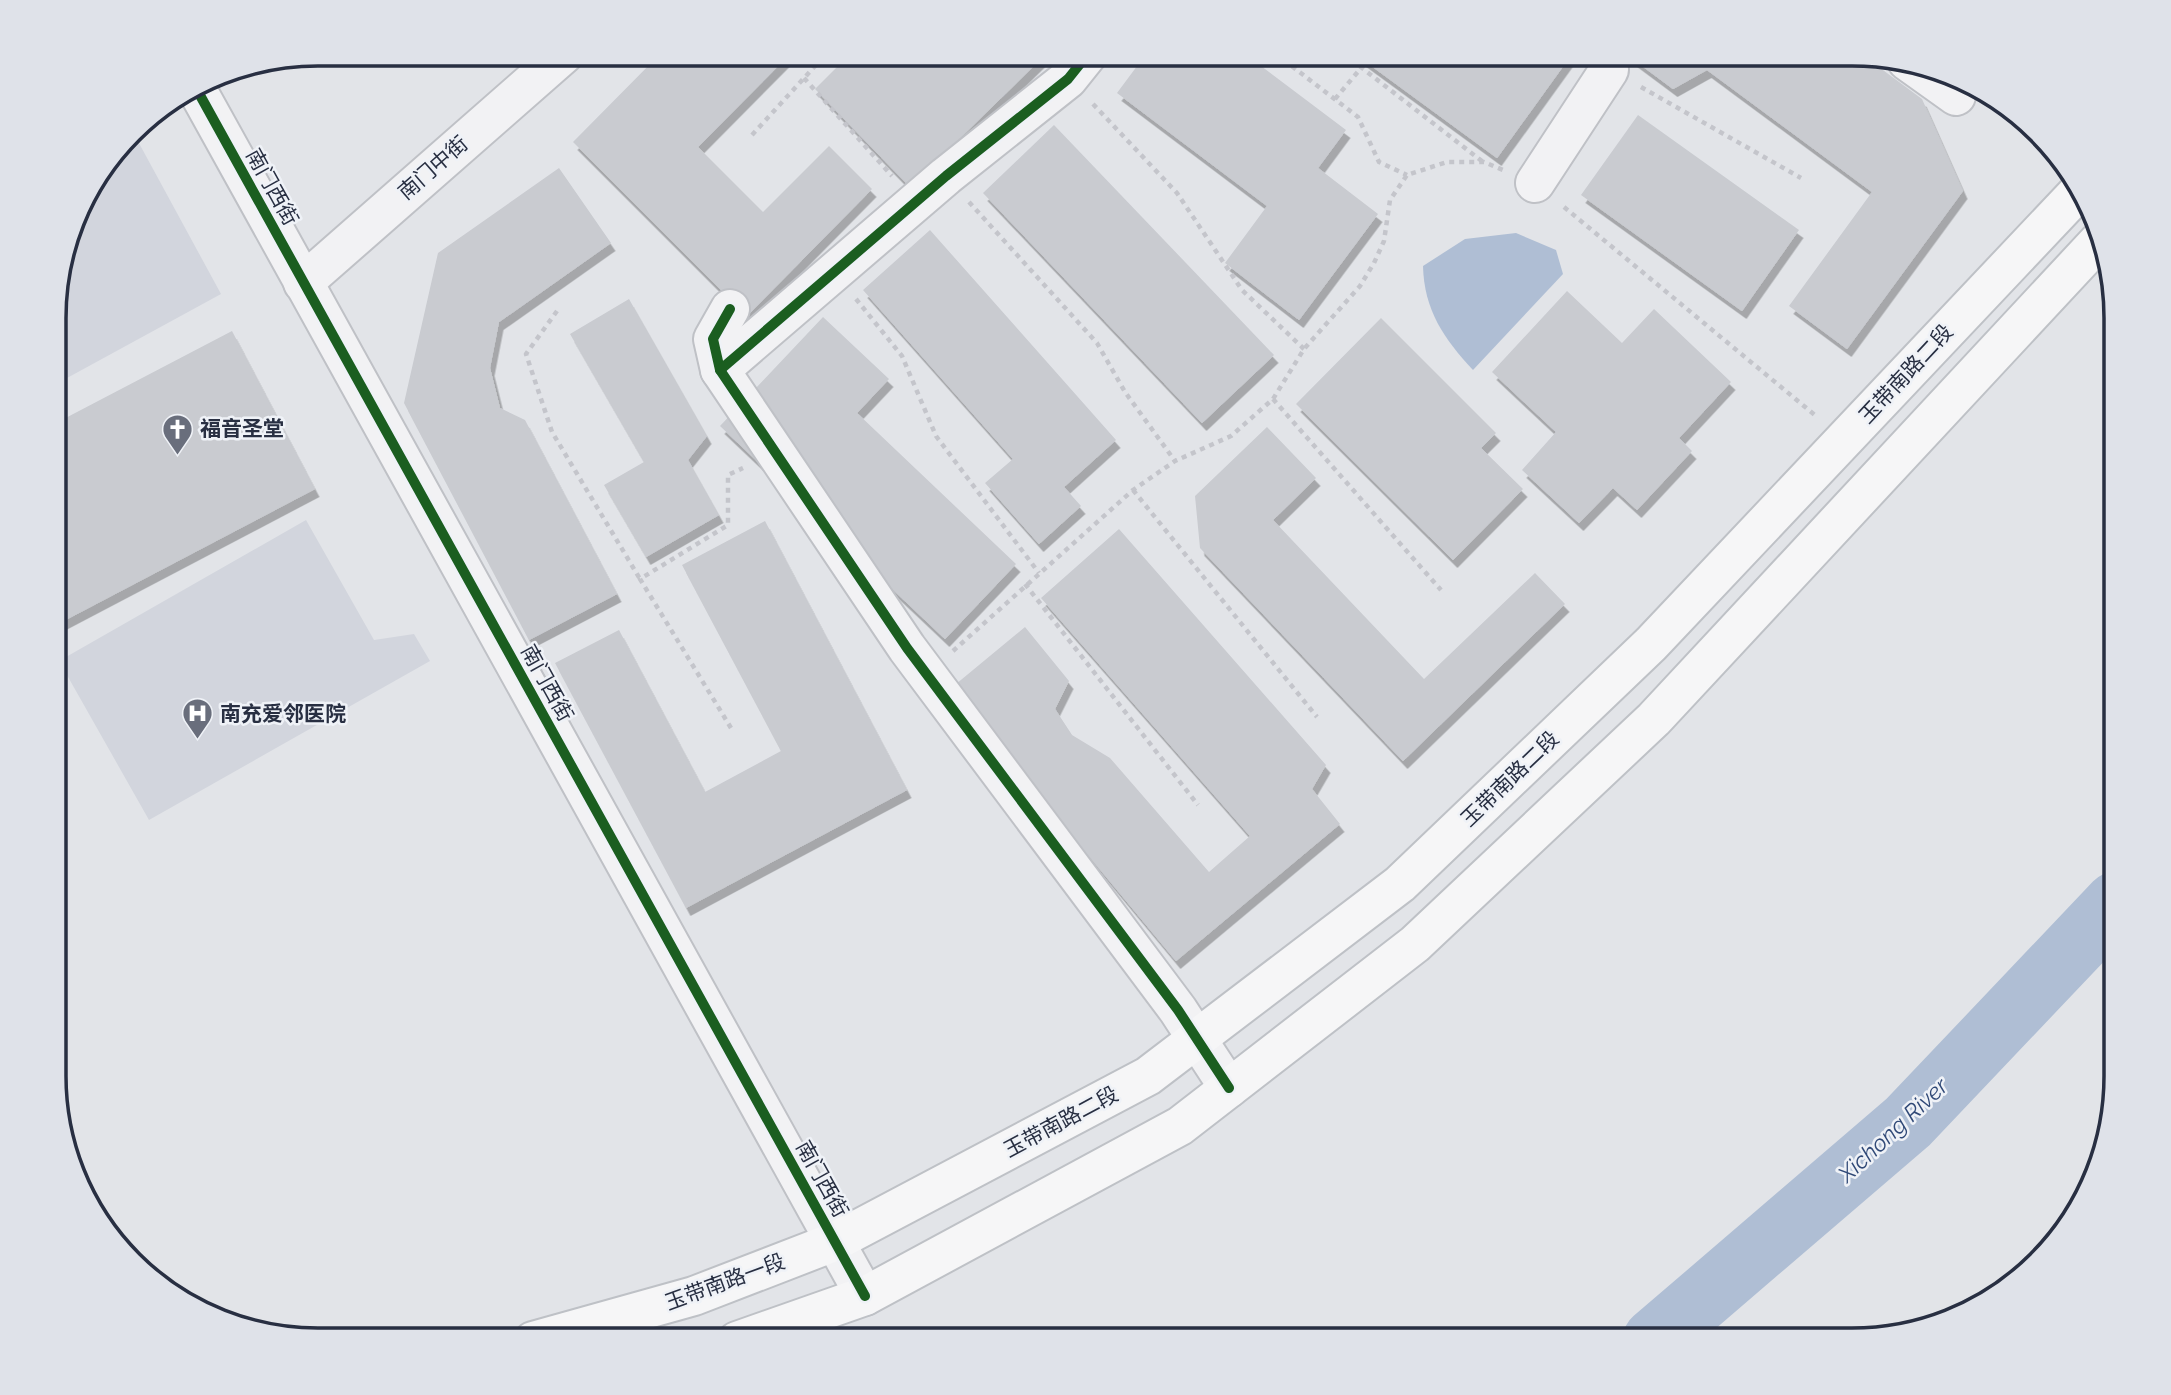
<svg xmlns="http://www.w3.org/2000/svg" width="2171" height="1395" viewBox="0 0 2171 1395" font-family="Raleway,'Noto Sans SC',sans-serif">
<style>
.built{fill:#d2d5dd}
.green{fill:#d2dbd3}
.water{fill:#afbed4}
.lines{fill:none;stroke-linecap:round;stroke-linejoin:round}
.river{stroke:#afbed4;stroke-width:63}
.building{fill:#c9cbd0;filter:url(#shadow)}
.minor-casing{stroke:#bfc1c6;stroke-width:42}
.major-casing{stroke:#bec1c6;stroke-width:42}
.path{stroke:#c4c5cb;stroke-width:4.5;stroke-dasharray:5 5;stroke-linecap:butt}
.minor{stroke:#f2f2f4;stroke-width:38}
.major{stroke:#f6f6f7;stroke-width:38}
.cycleway-casing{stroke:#eff2f7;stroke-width:15}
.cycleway{stroke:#1b5e20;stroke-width:10}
.labels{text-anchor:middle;stroke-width:5;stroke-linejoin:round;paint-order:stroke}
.street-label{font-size:21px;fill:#282f42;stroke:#eff2f7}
.poi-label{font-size:21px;font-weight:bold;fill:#282f42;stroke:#eff2f7;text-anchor:start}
.water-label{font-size:23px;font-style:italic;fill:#304977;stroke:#eff2f7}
.rim{fill:none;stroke:#282f42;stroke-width:3.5}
</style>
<defs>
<filter id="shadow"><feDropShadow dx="4.5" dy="8" stdDeviation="0" flood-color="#0004"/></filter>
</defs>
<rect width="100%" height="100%" fill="#e2e4e8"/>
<g class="built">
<path d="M134 134 221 294 56 384V285L82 202Z"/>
<path d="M306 520 374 640 414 634 430 661 149 820 59 661Z"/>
</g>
<path class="green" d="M2084 1199 2072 1223 2013 1279Z"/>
<path class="water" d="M1516 233 1556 250 1563 274 1473 370C1444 339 1424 310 1423 266L1465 239Z"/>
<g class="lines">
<path class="river" d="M1654 1340 1908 1122 2116 903"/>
</g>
<g class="building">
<path d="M660 54H790L698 147 763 212 829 146 872 189 747 316 573 142Z"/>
<path d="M850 54H1046L910 187 815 89Z"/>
<path d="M1146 54H1245L1346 130 1318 168 1378 214 1299 320 1225 263 1267 206 1117 93Z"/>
<path d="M1355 54H1572L1497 158Z"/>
<path d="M1626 54 1864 56 1922 99 1963 191 1847 349 1789 306 1872 192 1707 70 1673 89Z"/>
<path d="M1638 115 1799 230 1742 311 1581 195Z"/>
<path d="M1054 125 1274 355 1202 423 983 193Z"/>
<path d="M559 168 611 243 499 322 490 368 500 408 525 420 617 594 529 640 404 403 438 253Z"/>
<path d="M930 230 1116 440 1064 487 1081 506 1039 544 985 483 1013 459 863 290Z"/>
<path d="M1567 291 1622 343 1654 309 1731 382 1679 438 1692 451 1637 510 1613 488 1579 523 1522 470 1556 432 1492 372Z"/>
<path d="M629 299 707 436 688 460 719 515 646 557 604 485 644 462 570 334Z"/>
<path d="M823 317 889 379 857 413 1016 564 945 639 720 426Z"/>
<path d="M1381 318 1496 433 1481 448 1523 489 1453 560 1296 404Z"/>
<path d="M232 331 315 489 56 625V423Z"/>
<path d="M1267 427 1316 478 1273 520 1424 679 1535 573 1565 604 1403 761 1200 548 1195 496Z"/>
<path d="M765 521 907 790 686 908 555 663 619 630 705 792 781 751 682 565Z"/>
<path d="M1119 529 1326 765 1312 789 1340 824 1176 961 950 689 1025 627 1069 681 1055 709 1072 735 1110 758 1209 872 1250 836 1041 598Z"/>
</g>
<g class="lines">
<defs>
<g id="minor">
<path d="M1907 61 1956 96"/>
<path d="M196 88 865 1296"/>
<path d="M1535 183 1609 70 1608 54"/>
<path d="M303 283 564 54"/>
<path d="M730 309 713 339 720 370 907 648 1178 1010 1229 1088"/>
<path d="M720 370 946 176 1068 79 1088 54"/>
</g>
<g id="major">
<path d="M533 1341 694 1296 834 1242 1148 1076 1400 884 1651 644 2082 188"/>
<path d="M737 1341 865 1296 1180 1126 1415 944 1654 719 2098 242"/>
</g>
</defs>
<use href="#minor" class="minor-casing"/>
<use href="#major" class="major-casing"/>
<g class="path">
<path d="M1276 54 1358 117 1379 162 1407 175"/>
<path d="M1344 54 1483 162"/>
<path d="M804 78 892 176"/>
<path d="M1641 87 1801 178"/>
<path d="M1335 99 1361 68"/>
<path d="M1093 104 1177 193 1242 290 1304 349"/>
<path d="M752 135 826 54"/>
<path d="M969 202 1097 343 1125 392 1175 461"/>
<path d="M1564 207 1816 416"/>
<path d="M856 299 902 356 936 436 1039 573"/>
<path d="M557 311 526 354 552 432 640 579"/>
<path d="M1273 399 1441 590"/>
<path d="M1133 490 1317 717"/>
<path d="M1025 584 1198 805"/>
<path d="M953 651 1133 490 1175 461 1231 436 1273 399 1304 349 1360 286 1374 263 1384 241 1390 200 1407 175 1447 162H1484L1503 170"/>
<path d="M731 728 640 579 728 525V475L743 468"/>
</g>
<use href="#minor" class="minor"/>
<use href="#major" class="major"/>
<defs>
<g id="cycleway">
<path d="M196 88 865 1296"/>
<path d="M730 309 713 339 720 370 907 648 1178 1010 1229 1088"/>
<path d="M720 370 946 176 1068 79 1088 54"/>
</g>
</defs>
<use href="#cycleway" class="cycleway-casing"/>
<use href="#cycleway" class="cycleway"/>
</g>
<defs>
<symbol id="church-pin" viewBox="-11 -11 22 30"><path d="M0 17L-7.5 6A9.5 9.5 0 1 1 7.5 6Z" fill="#696e7c" stroke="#eff2f7"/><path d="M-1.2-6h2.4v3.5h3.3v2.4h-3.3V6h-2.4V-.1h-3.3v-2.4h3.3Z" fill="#fff"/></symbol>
<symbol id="hospital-pin" viewBox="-11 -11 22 30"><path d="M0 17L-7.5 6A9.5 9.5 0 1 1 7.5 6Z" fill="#696e7c" stroke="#eff2f7"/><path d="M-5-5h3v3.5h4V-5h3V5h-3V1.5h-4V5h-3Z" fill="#fff"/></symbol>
</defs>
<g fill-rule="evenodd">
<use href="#church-pin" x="160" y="412" width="35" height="47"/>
<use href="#hospital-pin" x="180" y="696" width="35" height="47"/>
</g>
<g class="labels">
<g class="street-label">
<text transform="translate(433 168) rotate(-41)" y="7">南门中街</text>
<text transform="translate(272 187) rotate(61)" y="7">南门西街</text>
<text transform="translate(1906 374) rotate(-47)" y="7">玉带南路二段</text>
<text transform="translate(547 683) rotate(61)" y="7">南门西街</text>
<text transform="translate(1510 779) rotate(-44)" y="7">玉带南路二段</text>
<text transform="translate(1061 1122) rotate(-28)" y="7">玉带南路二段</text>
<text transform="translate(822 1179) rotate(61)" y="7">南门西街</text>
<text transform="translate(725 1282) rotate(-20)" y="7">玉带南路一段</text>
</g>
<g class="poi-label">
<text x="200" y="436">福音圣堂</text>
<text x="220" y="721">南充爱邻医院</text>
</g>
<g class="water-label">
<text transform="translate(1893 1130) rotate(-43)" y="8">Xichong River</text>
</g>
</g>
<path d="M0 0H2171V1395H0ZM318 66H1852A252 252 0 0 1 2104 318V1076A252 252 0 0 1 1852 1328H318A252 252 0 0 1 66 1076V318A252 252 0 0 1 318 66Z" fill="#dfe2e9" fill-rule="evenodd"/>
<path class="rim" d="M318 66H1852A252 252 0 0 1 2104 318V1076A252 252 0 0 1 1852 1328H318A252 252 0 0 1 66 1076V318A252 252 0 0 1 318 66Z"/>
</svg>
